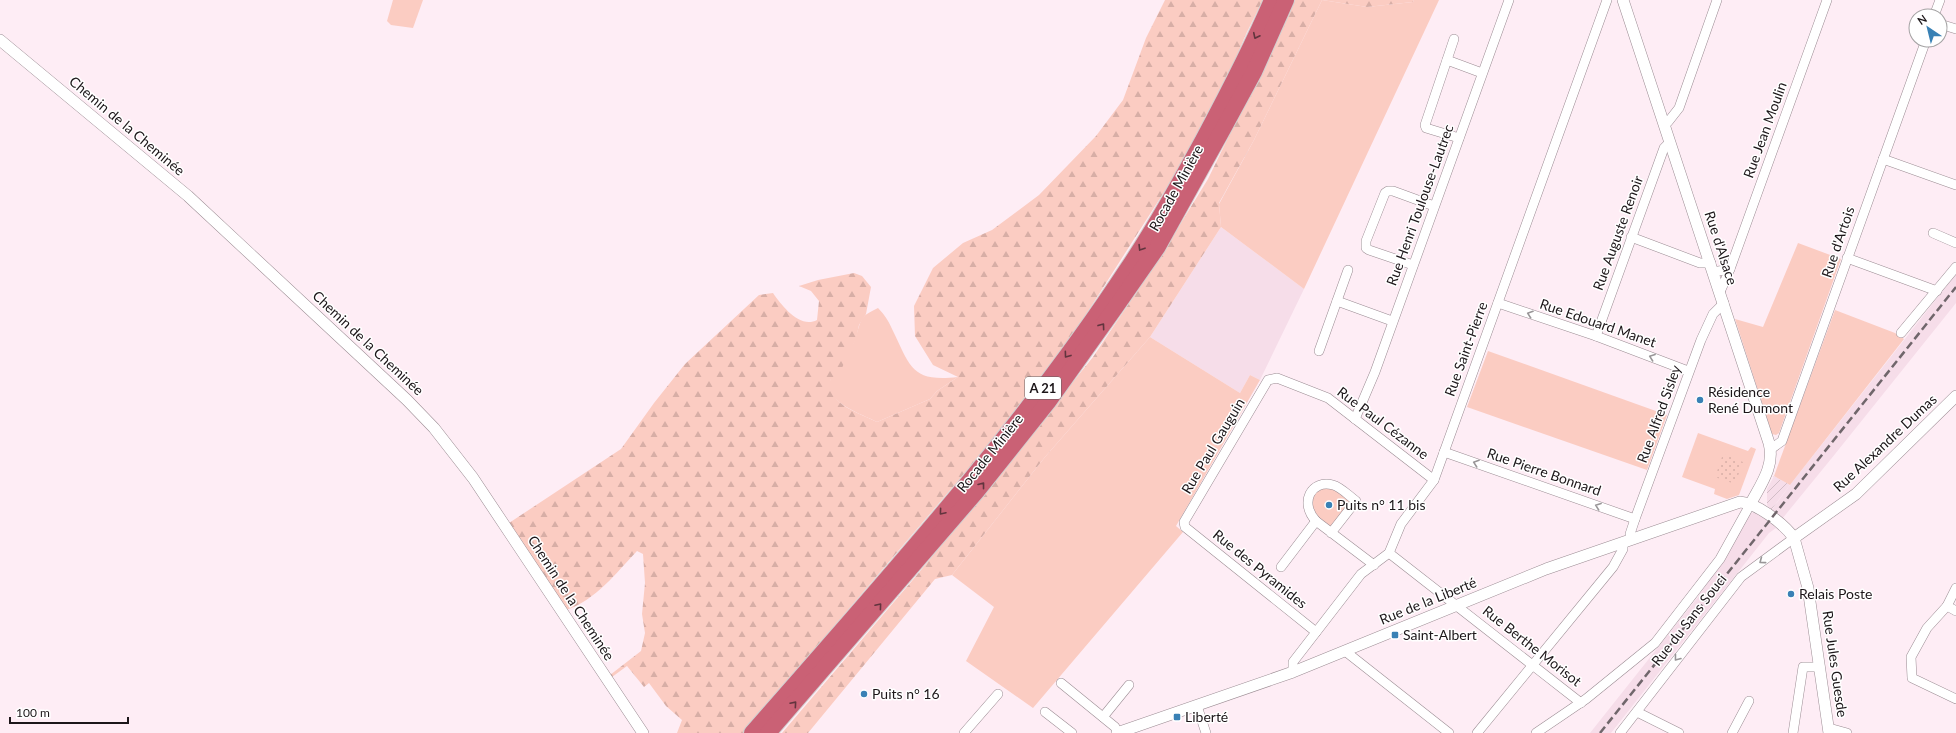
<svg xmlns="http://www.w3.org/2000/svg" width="1956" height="733" viewBox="0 0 1956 733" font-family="Lato,sans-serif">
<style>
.built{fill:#f6dde9}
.industrial{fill:url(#industrial-furrows)}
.grass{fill:#fbccc2}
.forest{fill:url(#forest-firs)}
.park{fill:url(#park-dots)}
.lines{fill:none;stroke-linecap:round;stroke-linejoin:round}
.minor-casing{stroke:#9b8c93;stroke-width:10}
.tertiary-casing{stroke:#9b8c93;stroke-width:12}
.motorway-casing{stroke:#d2d0d1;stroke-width:18}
.minor{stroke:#fff;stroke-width:9}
.tertiary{stroke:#fff;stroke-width:11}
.motorway{stroke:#ca6175;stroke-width:16}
.rail{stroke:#70666b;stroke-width:2.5;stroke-dasharray:8 4;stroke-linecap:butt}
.oneway{stroke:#62343e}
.oneway2{stroke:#999698}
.poi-dot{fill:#3981b5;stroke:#fff;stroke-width:1.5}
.labels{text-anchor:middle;stroke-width:3;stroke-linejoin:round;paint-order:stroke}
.shield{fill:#fff;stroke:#605c5e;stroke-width:1}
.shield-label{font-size:13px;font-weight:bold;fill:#1c1619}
.street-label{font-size:14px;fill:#1c1619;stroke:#fff}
.poi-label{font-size:14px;fill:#1c1619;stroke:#fff;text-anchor:start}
</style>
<defs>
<pattern id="industrial-furrows" width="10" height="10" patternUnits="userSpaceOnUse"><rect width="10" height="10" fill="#f6dde9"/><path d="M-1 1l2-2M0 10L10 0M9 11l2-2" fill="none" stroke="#d2bdc7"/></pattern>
<pattern id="forest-firs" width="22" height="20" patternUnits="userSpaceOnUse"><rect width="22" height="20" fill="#fbccc2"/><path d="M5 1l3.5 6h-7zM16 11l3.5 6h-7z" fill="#d7aea6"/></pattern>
<pattern id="park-dots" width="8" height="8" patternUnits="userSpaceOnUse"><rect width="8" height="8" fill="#fbccc2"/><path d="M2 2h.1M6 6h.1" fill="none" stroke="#d7aea6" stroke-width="1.8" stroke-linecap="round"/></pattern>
</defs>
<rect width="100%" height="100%" fill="#feedf5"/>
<g class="built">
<path d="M1221 227 1304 289 1260 380 1250 375 1240 393 1150 337Z"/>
<path d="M1956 274V303L1932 333 1831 459 1782 519 1774 525 1776 528 1769 533 1611 733H1590L1698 597 1723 559 1748 513H1757L1765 519 1790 485Z"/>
</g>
<path class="industrial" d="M1774 476 1790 485 1771 510 1767 505V489Z"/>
<g class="grass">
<path d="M393 0H423L413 28 391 25 387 21Z"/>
<path d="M1322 0 1367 7 1413 2 1414 0H1439L1304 289 1221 227 1219 204 1254 140Z"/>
<path d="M1798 243 1841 259 1779 433 1776 435 1772 434 1735 319 1763 327Z"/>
<path d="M878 308C885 315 889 322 893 331 911 368 912 382 958 377L937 391 930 399 877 422C862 414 825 403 830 381 832 371 847 353 853 344 858 336 858 319 867 314 870 312 874 310 878 308Z"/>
<path d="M1835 310 1895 333 1904 339 1790 485 1774 476Z"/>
<path d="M1150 337 1240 393 1250 375 1260 380 1176 526 1183 532 1033 708 966 661 994 607 952 575 1045 457Z"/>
<path d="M1488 351 1667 415 1647 470 1467 407Z"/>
<path d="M1698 433 1748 451 1751 447 1756 449 1739 495 1727 499 1714 494 1715 489 1682 477Z"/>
<path d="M1332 488 1349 501V505L1330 527 1314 514 1311 500 1313 495 1320 489Z"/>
</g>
<g class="forest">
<path d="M1165 0H1263L1246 34 1236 58 1180 167 1078 327 1015 414 743 733H677L682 720 666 706 649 683 644 687 627 666 612 677 610 675 641 651 645 633 642 614 645 583 643 554 637 551C616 573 596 600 566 610L509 523 621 449 654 403 685 364 759 295 773 293C782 306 800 329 817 320L819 301 811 291 799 286 818 280 854 273 862 276 871 287 866 314 859 325 856 339 839 374 830 380C829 406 858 412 877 422L930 399 937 391 958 377 933 365 915 336 914 306 933 268 963 243 992 230 1039 195 1096 136 1123 100 1146 38Z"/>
<path d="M1295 0H1414L1413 2 1367 7 1322 0 1254 140 1219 203 1221 227 1150 337 1045 457 952 575 935 579 808 733H782L917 575 1093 357 1160 257 1208 179Z"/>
</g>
<path class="park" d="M1723 454 1743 462 1735 484 1715 477Z"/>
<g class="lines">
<defs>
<g id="minor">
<path d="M1934 16 1940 0"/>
<path d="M1940 24 1956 29"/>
<path d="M1454 39 1425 125 1426 128 1459 138"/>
<path d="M1447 60 1482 73"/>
<path d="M1664 124 1668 122 1679 108 1717 0"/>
<path d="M1883 159 1956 185"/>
<path d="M1933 233 1956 243"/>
<path d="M1631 237 1700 263H1711"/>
<path d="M1847 258 1937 291"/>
<path d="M1413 265 1369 250 1366 248V241L1385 193 1388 191H1393L1434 206"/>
<path d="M1713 272 1730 269"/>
<path d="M1720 292 1730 269 1827 0"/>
<path d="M1337 301 1392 321"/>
<path d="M1498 303 1596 336 1688 371"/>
<path d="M1901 333 1956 267"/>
<path d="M1596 336 1664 148 1670 142"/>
<path d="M1319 351 1348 270"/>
<path d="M1355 419 1375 372 1509 0"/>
<path d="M1771 449 1782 441 1926 40"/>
<path d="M1444 452 1635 519"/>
<path d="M1331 533 1356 501C1349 496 1341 487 1333 485 1311 479 1299 503 1316 521L1374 565"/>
<path d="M1632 539 1630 534 1635 519 1701 340 1713 314 1724 303"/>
<path d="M1389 553 1581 703"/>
<path d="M1281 567 1316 521"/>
<path d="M1956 588 1947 606 1927 628 1911 657 1912 678 1956 699"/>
<path d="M1947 606 1956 611"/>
<path d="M1316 632 1185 527 1184 522 1268 380 1277 378 1328 398 1434 480"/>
<path d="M1345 651 1449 733"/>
<path d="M1293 672V662L1361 574 1389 553 1401 524 1434 480 1607 0"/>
<path d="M1061 683 1115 727 1118 733"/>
<path d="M1197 706 1206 733"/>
<path d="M1045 712 1072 733"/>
<path d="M1637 712 1679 733"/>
<path d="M1103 717 1129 685"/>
<path d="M1829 728 1847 733"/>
<path d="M964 733 998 694"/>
<path d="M1477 733 1613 567 1623 549V542"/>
<path d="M1536 733 1586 699 1655 643 1720 559 1751 503"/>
<path d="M1620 733 1741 577 1794 538"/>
<path d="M1732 733 1749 701"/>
<path d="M1793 733 1803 667H1820"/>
</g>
<g id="tertiary">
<path d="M1623 0 1769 443C1775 466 1761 484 1751 503"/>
<path d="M0 40 188 196 407 400 434 428 473 478 643 733"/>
<path d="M1794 538 1856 494 1956 396"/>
<path d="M1117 733 1293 672 1546 569 1740 502C1757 503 1784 524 1794 538L1808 588 1829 733"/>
</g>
<g id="motorway">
<path d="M752 733C883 583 1019 434 1128 268 1156 226 1180 182 1204 138 1228 93 1252 47 1272 0"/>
<path d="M768 733 977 491 1048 402 1115 308 1157 248 1223 129 1254 72 1286 0"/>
</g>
</defs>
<use href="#minor" class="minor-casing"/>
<use href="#tertiary" class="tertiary-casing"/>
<use href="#motorway" class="motorway-casing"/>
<use href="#minor" class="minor"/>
<use href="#tertiary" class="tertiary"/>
<use href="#motorway" class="motorway"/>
<path class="rail" d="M1600 733 1956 287"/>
</g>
<defs><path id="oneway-chevron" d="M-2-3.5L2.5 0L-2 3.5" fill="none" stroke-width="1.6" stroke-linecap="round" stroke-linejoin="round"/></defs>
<g class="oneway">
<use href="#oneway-chevron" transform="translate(1256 36) rotate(116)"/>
<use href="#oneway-chevron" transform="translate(1141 248) rotate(122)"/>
<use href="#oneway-chevron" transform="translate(1102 326) rotate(-54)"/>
<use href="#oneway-chevron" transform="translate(1067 355) rotate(126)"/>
<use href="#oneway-chevron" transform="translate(982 485) rotate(-52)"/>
<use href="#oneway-chevron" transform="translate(942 512) rotate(130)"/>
<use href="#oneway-chevron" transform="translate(879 606) rotate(-50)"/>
<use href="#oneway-chevron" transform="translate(794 704) rotate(-49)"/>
</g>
<g class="oneway2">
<use href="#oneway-chevron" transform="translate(1530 314) rotate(-161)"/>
<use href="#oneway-chevron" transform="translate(1652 357) rotate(-160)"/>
<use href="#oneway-chevron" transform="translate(1476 463) rotate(-161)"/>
<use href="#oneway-chevron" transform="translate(1598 506) rotate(-160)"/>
<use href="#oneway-chevron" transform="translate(1762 561) rotate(143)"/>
<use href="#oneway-chevron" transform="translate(1677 658) rotate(128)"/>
</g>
<g class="poi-dot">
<circle cx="1700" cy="400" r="4"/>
<circle cx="1329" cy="505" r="4"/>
<circle cx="1791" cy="594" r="4"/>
<rect x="1391" y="631" width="8" height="8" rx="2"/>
<circle cx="864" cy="694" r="4"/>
<rect x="1173" y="713" width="8" height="8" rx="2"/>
</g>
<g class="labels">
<rect class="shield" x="1025" y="377" width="36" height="22" rx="3"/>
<g class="shield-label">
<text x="1043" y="393">A 21</text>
</g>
<g class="street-label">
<text transform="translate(127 126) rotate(40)" y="5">Chemin de la Cheminée</text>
<text transform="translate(1765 130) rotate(-70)" y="5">Rue Jean Moulin</text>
<text transform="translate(1176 188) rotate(-61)" y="5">Rocade Minière</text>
<text transform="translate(1420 205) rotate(-70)" y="5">Rue Henri Toulouse-Lautrec</text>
<text transform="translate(1618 233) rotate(-70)" y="5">Rue Auguste Renoir</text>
<text transform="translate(1838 242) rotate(-71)" y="5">Rue d'Artois</text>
<text transform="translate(1721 248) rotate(72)" y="5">Rue d'Alsace</text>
<text transform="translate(1598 323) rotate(19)" y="5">Rue Edouard Manet</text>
<text transform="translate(368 343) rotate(43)" y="5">Chemin de la Cheminée</text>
<text transform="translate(1466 349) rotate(-70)" y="5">Rue Saint-Pierre</text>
<text transform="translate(1659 414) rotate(-70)" y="5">Rue Alfred Sisley</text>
<text transform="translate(1383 423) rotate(37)" y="5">Rue Paul Cézanne</text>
<text transform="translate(1885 443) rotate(-43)" y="5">Rue Alexandre Dumas</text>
<text transform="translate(1213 446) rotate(-59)" y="5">Rue Paul Gauguin</text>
<text transform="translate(990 453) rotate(-51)" y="5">Rocade Minière</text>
<text transform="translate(1544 472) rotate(19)" y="5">Rue Pierre Bonnard</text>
<text transform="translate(1260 569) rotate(39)" y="5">Rue des Pyramides</text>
<text transform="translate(571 598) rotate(57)" y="5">Chemin de la Cheminée</text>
<text transform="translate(1428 601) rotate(-22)" y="5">Rue de la Liberté</text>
<text transform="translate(1689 620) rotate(-52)" y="5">Rue du Sans Souci</text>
<text transform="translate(1532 646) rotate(38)" y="5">Rue Berthe Morisot</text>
<text transform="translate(1835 664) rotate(82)" y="5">Rue Jules Guesde</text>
</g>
<g class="poi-label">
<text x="1708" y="397">Résidence<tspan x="1708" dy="16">René Dumont</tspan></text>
<text x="1337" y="510">Puits n° 11 bis</text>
<text x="1799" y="599">Relais Poste</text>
<text x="1403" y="640">Saint-Albert</text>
<text x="872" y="699">Puits n° 16</text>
<text x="1185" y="722">Liberté</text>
</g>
</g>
<g transform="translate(1928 28) rotate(325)"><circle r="19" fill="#ffffff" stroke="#a4a2a3"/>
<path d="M0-3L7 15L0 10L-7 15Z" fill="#3981b5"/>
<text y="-6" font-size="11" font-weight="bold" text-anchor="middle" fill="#1c1619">N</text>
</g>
<path d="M10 717v6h118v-6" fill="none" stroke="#1c1619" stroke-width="2"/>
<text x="16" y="717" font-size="12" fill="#1c1619" stroke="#ffffff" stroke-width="3" paint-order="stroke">100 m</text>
</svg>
